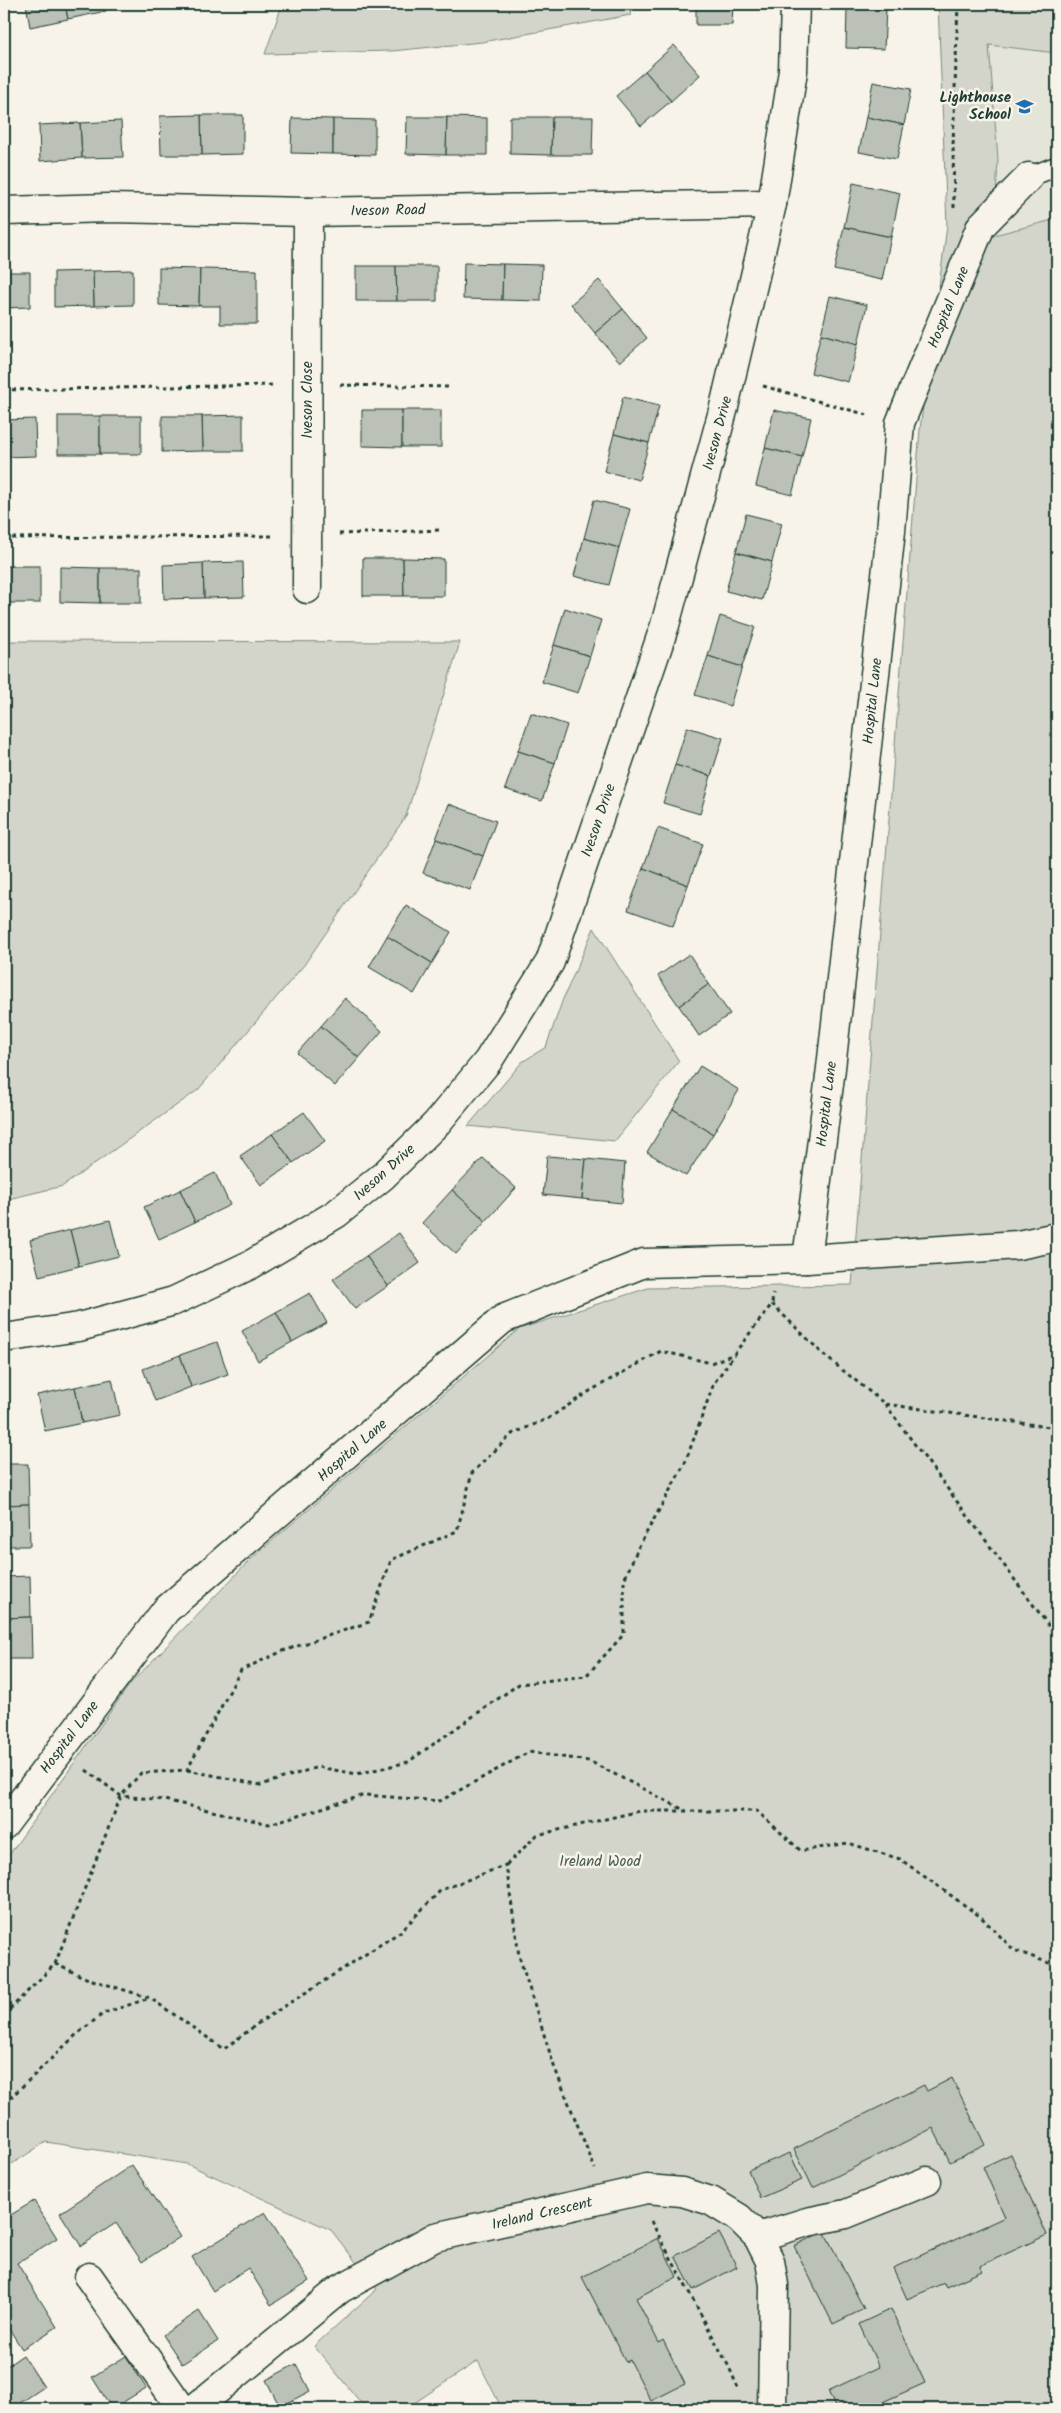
<svg xmlns="http://www.w3.org/2000/svg" width="1061" height="2413" viewBox="0 0 1061 2413" font-family="Kalam,sans-serif">
<style>
.built{fill:#e5e4d9}
.green{fill:#d3d5ca;stroke:#79897f}
.building{fill:#bbc1b6;stroke:#1f3d34}
.lines{fill:none;stroke-linecap:round;stroke-linejoin:round}
.service-casing{stroke:#1f3d34;stroke-width:22}
.minor-casing{stroke:#1f3d34;stroke-width:31}
.path{stroke:#1f3d34;stroke-width:3;stroke-dasharray:4 4;stroke-linecap:butt}
.service{stroke:#f7f3e8;stroke-width:19}
.minor{stroke:#f7f3e8;stroke-width:28}
.labels{text-anchor:middle;stroke-width:5;stroke-linejoin:round;paint-order:stroke}
.poi-label{font-size:15px;font-weight:bold;fill:#1f3d34;stroke:#f7f3e8;text-anchor:end}
.street-label{font-size:15px;fill:#1f3d34;stroke:#f7f3e8}
.park-label{font-size:15px;fill:#435b52;stroke:#f7f3e8}
</style>
<rect width="100%" height="100%" fill="#f7f3e8"/>
<filter id="ink" filterUnits="userSpaceOnUse"><feTurbulence type="fractalNoise" baseFrequency=".02" numOctaves="2"/><feDisplacementMap in="SourceGraphic" scale="10" xChannelSelector="R" yChannelSelector="G"/><feConvolveMatrix kernelMatrix="1 2 1 2 8 2 1 2 1" color-interpolation-filters="sRGB"/></filter>
<g filter="url(#ink)">
<path class="built" d="M989 44 1057 53V219L994 235 998 159Z"/>
<g class="green">
<path d="M285 4H630L631 15 482 42 392 51 265 54 281 8Z"/>
<path d="M938 4H1057V53L989 45 998 159 994 235 1057 219V2409H502L478 2361 405 2409H366L314 2346 377 2289 331 2230 187 2164 46 2142 4 2169V1862L130 1684 251 1559 519 1329 648 1288 852 1285 920 429 947 226Z"/>
<path d="M4 641 460 642 406 816 304 965 198 1090 63 1186 4 1200Z"/>
<path d="M594 928 679 1061 615 1141 468 1126 522 1062 546 1047 563 999Z"/>
</g>
<g class="building">
<path d="M26 4H65L68 19 30 27Z"/>
<path d="M65 4H104L106 11 68 19Z"/>
<path d="M696 4H733L732 25H696Z"/>
<path d="M848 4H886V9L847 8Z"/>
<path d="M847 8 886 9 884 49 846 48Z"/>
<path d="M674 45 700 75 671 101 645 71Z"/>
<path d="M645 71 671 101 641 126 616 96Z"/>
<path d="M873 82 911 89 904 125 866 117Z"/>
<path d="M201 115H243V154L202 155Z"/>
<path d="M201 115 202 155H161L160 116Z"/>
<path d="M407 117H447L446 155 406 154Z"/>
<path d="M447 117 487 118V155H446Z"/>
<path d="M510 117H552L551 155 510 154Z"/>
<path d="M552 117H593L592 155H551Z"/>
<path d="M866 117 904 125 897 159 859 152Z"/>
<path d="M292 118 333 119V154L291 153Z"/>
<path d="M333 119 375 120V155L333 154Z"/>
<path d="M121 121 123 157 82 158 80 123Z"/>
<path d="M80 123 82 158 40 161 39 125Z"/>
<path d="M853 183 900 193 891 237 844 227Z"/>
<path d="M844 227 891 237 882 280 834 270Z"/>
<path d="M464 263 503 264 502 300 463 299Z"/>
<path d="M503 264 542 265 541 301 502 300Z"/>
<path d="M356 266H396L397 301H356Z"/>
<path d="M396 266H437V301H397Z"/>
<path d="M159 268 200 269 199 306 159 305Z"/>
<path d="M200 269 257 270V324H220V306H199Z"/>
<path d="M133 270V305L94 306 93 271Z"/>
<path d="M93 271 94 306 54 307V272Z"/>
<path d="M4 272H30V307L4 308Z"/>
<path d="M599 280 623 309 595 333 571 304Z"/>
<path d="M830 296 867 305 858 344 821 334Z"/>
<path d="M623 309 647 338 620 362 595 333Z"/>
<path d="M821 334 858 344 848 382 811 373Z"/>
<path d="M623 397 659 406 649 443 614 434Z"/>
<path d="M362 410H402V447L362 446Z"/>
<rect x="402" y="410" width="39" height="37"/>
<path d="M774 410 811 418 802 457 765 448Z"/>
<path d="M243 415V451H203L202 416Z"/>
<rect x="58" y="416" width="42" height="38"/>
<rect x="100" y="416" width="41" height="38"/>
<path d="M162 416H202L203 451 162 452Z"/>
<path d="M35 419 36 456 4 457V420Z"/>
<path d="M614 434 649 443 639 480 604 471Z"/>
<path d="M765 448 802 457 792 495 756 486Z"/>
<path d="M594 500 630 509 619 548 584 538Z"/>
<path d="M746 514 782 523 772 562 736 552Z"/>
<path d="M584 538 619 548 609 585 574 576Z"/>
<path d="M736 552 772 562 762 600 726 591Z"/>
<path d="M363 558H403L404 596H363Z"/>
<path d="M403 558 444 559V596H404Z"/>
<path d="M243 562 244 597 204 598 203 563Z"/>
<path d="M203 563 204 598 164 599 163 565Z"/>
<rect x="4" y="566" width="36" height="37"/>
<path d="M60 567 100 568V603L60 602Z"/>
<rect x="100" y="568" width="41" height="35"/>
<path d="M565 608 601 620 590 656 554 645Z"/>
<path d="M720 616 755 627 742 667 708 656Z"/>
<path d="M554 645 590 656 578 693 542 682Z"/>
<path d="M708 656 742 667 730 706 695 695Z"/>
<path d="M531 713 567 725 555 763 518 751Z"/>
<path d="M687 727 723 738 711 776 675 765Z"/>
<path d="M518 751 555 763 542 801 505 789Z"/>
<path d="M675 765 711 776 700 814 663 803Z"/>
<path d="M449 804 496 821 483 856 436 839Z"/>
<path d="M658 828 703 844 688 885 643 868Z"/>
<path d="M436 839 483 856 470 890 423 873Z"/>
<path d="M643 868 688 885 673 926 628 910Z"/>
<path d="M406 905 451 932 432 963 387 936Z"/>
<path d="M387 936 432 963 414 994 369 967Z"/>
<path d="M689 954 709 984 679 1006 658 976Z"/>
<path d="M709 984 730 1014 699 1036 679 1006Z"/>
<path d="M345 998 382 1031 359 1058 321 1026Z"/>
<path d="M321 1026 359 1058 335 1086 297 1053Z"/>
<path d="M700 1066 739 1090 713 1134 673 1109Z"/>
<path d="M673 1109 713 1134 686 1176 647 1152Z"/>
<path d="M304 1112 325 1141 293 1163 272 1134Z"/>
<path d="M272 1134 293 1163 261 1185 240 1156Z"/>
<path d="M547 1156 586 1159 582 1199 543 1195Z"/>
<path d="M483 1158 516 1188 486 1221 452 1190Z"/>
<path d="M586 1159 625 1163 622 1203 582 1199Z"/>
<path d="M215 1173 230 1205 195 1222 180 1190Z"/>
<path d="M180 1190 195 1222 159 1239 144 1207Z"/>
<path d="M452 1190 486 1221 456 1254 422 1223Z"/>
<path d="M110 1220 119 1256 79 1266 70 1230Z"/>
<path d="M70 1230 79 1266 39 1276 30 1240Z"/>
<path d="M399 1233 420 1263 388 1286 366 1256Z"/>
<path d="M366 1256 388 1286 355 1309 333 1279Z"/>
<path d="M310 1293 327 1323 292 1342 276 1312Z"/>
<path d="M276 1312 292 1342 258 1361 242 1331Z"/>
<path d="M217 1342 228 1374 191 1387 180 1355Z"/>
<path d="M180 1355 191 1387 155 1401 143 1369Z"/>
<path d="M112 1379 120 1415 82 1423 75 1387Z"/>
<path d="M75 1387 82 1423 45 1431 37 1395Z"/>
<path d="M4 1464H28L29 1504 4 1505Z"/>
<path d="M29 1504 30 1546H4V1505Z"/>
<path d="M30 1576 31 1617 4 1618V1577Z"/>
<path d="M31 1617 32 1659H4V1618Z"/>
<path d="M952 2078 985 2145 950 2162 933 2128 813 2188 794 2149 924 2085 927 2091Z"/>
<path d="M790 2153 802 2180 760 2198 748 2170Z"/>
<path d="M1011 2154 1047 2235 980 2266 982 2271 946 2287 944 2283 907 2299 893 2268 1005 2217 983 2167Z"/>
<path d="M132 2165 180 2237 142 2262 116 2223 81 2246 60 2213Z"/>
<path d="M34 2201 57 2238 17 2263 57 2327 22 2349 4 2321V2219Z"/>
<path d="M265 2212 309 2281 271 2305 248 2268 213 2291 192 2257Z"/>
<path d="M824 2231 864 2309 833 2324 794 2246Z"/>
<path d="M719 2233 737 2267 693 2290 675 2256Z"/>
<path d="M658 2238 677 2277 636 2298 659 2343 663 2340 685 2384 651 2401 630 2360 626 2362 582 2277Z"/>
<path d="M891 2309 925 2383 867 2409H836L828 2391 879 2367 859 2324Z"/>
<path d="M199 2311 218 2341 182 2364 163 2335Z"/>
<path d="M23 2355 44 2387 11 2409H4V2368Z"/>
<path d="M126 2356 146 2388 112 2409 92 2377Z"/>
<path d="M296 2364 310 2391 280 2407 266 2380Z"/>
</g>
<g class="lines">
<defs>
<path id="service" d="M1029 177 1057 166"/>
<g id="minor">
<path d="M4 211 109 208 308 212 772 204"/>
<path d="M307 589 308 212"/>
<path d="M807 1259 831 1068 891 531 900 423 981 226 1029 177"/>
<path d="M4 1338 79 1327 174 1301 252 1264 336 1214 383 1176 436 1124 488 1061 550 962 665 625 724 407 772 204 793 71 795 4"/>
<path d="M4 1825 166 1610 503 1319 644 1263 807 1259 1018 1245 1057 1237"/>
<path d="M758 2237 807 2222 846 2214 927 2181"/>
<path d="M89 2277 182 2409"/>
<path d="M194 2409 340 2289 435 2237 647 2189 682 2192 711 2201 739 2218 758 2237 770 2261 774 2285 772 2409"/>
</g>
</defs>
<use href="#service" class="service-casing"/>
<use href="#minor" class="minor-casing"/>
<g class="path">
<path d="M954 208 953 145 958 4"/>
<path d="M340 385 449 387"/>
<path d="M763 386 868 415"/>
<path d="M4 390 276 385"/>
<path d="M339 534 442 530"/>
<path d="M4 538 276 536"/>
<path d="M772 1304 825 1356 885 1404 1057 1428"/>
<path d="M885 1404 1057 1637"/>
<path d="M86 1770 121 1796 164 1800 269 1824 365 1795 440 1801 529 1752 589 1761 686 1811"/>
<path d="M187 1770 261 1785 318 1767 357 1774 408 1762 519 1684 586 1676 624 1634V1580L638 1548 685 1463 714 1383 734 1355"/>
<path d="M506 1865 537 1835 640 1811H757L801 1851 848 1843 900 1859 981 1917 1014 1950 1057 1966"/>
<path d="M55 1964 86 1978 150 1998 224 2049 260 2022 400 1932 441 1890 506 1865 519 1956 554 2066 595 2169"/>
<path d="M4 2015 55 1964 121 1796 141 1773 187 1770 241 1670 283 1651 369 1622 391 1560 457 1531 472 1473 512 1434 549 1418 590 1391 661 1351 711 1363 734 1354 772 1304 773 1293"/>
<path d="M4 2104 77 2034 104 2013 150 1998"/>
<path d="M651 2221 729 2367 738 2388"/>
</g>
<use href="#service" class="service"/>
<use href="#minor" class="minor"/>
</g>
</g>
<defs>
<symbol id="school-bare" viewBox="-9 -9 18 18"><path d="M0-5L7-2L0 1L-7-2ZM-4 1L0 2.5L4 1V4Q0 6-4 4Z" fill="#1f6fb2" stroke="#f7f3e8" stroke-width="2.5" paint-order="stroke"/></symbol>
</defs>
<g fill-rule="evenodd">
<use href="#school-bare" x="1012" y="94" width="25" height="25"/>
</g>
<g class="labels">
<g class="poi-label">
<text x="1011" y="102">Lighthouse<tspan x="1011" dy="17">School</tspan></text>
</g>
<g class="street-label">
<text transform="translate(388 210) rotate(-1)" y="5">Iveson Road</text>
<text transform="translate(948 307) rotate(-68)" y="5">Hospital Lane</text>
<text transform="translate(307 400) rotate(-90)" y="5">Iveson Close</text>
<text transform="translate(717 433) rotate(-75)" y="5">Iveson Drive</text>
<text transform="translate(872 701) rotate(-84)" y="5">Hospital Lane</text>
<text transform="translate(598 820) rotate(-71)" y="5">Iveson Drive</text>
<text transform="translate(826 1104) rotate(-83)" y="5">Hospital Lane</text>
<text transform="translate(384 1172) rotate(-42)" y="5">Iveson Drive</text>
<text transform="translate(352 1450) rotate(-41)" y="5">Hospital Lane</text>
<text transform="translate(69 1737) rotate(-53)" y="5">Hospital Lane</text>
<text transform="translate(542 2213) rotate(-13)" y="5">Ireland Crescent</text>
</g>
<g class="park-label">
<text x="600" y="1866">Ireland Wood</text>
</g>
</g>
<rect width="1061" height="2413" fill="none" stroke="#f7f3e8" stroke-width="20"/>
<rect x="10" y="10" width="1041" height="2393" fill="none" stroke="#1f3d34" stroke-width="2" filter="url(#ink)"/>
</svg>
